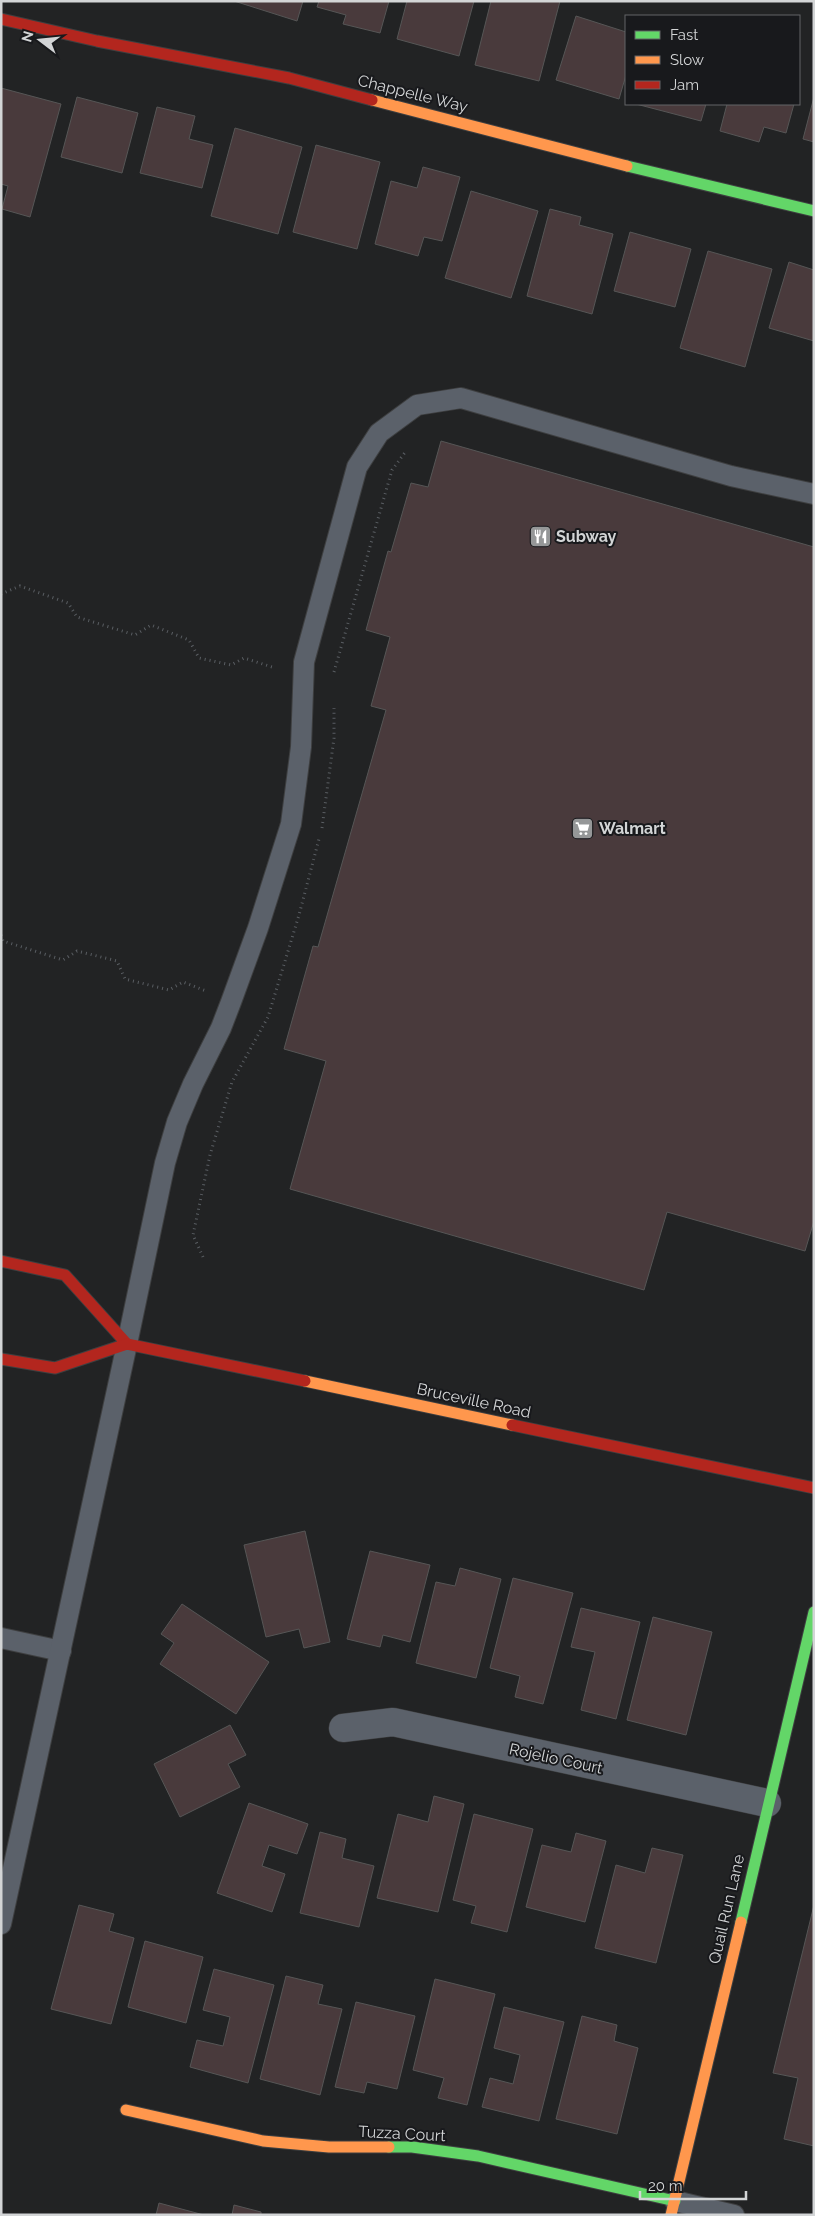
<svg xmlns="http://www.w3.org/2000/svg" width="815" height="2216" viewBox="0 0 815 2216" font-family="Raleway,sans-serif">
<style>
.building{fill:#493a3c;stroke:#565656}
.lines{fill:none;stroke-linecap:round;stroke-linejoin:round}
.lane-casing{stroke:#3e3f40;stroke-width:22}
.street-casing{stroke:#3e3f40;stroke-width:29}
.fast-casing{stroke:#3e3f40;stroke-width:13}
.slow-casing{stroke:#3e3f40;stroke-width:13}
.jam-casing{stroke:#3e3f40;stroke-width:13}
.path{stroke:#5a5e63;stroke-width:3;stroke-dasharray:1 4;stroke-linecap:butt}
.lane{stroke:#5b616a;stroke-width:20}
.street{stroke:#5b616a;stroke-width:28}
.fast{stroke:#63d668;stroke-width:11}
.slow{stroke:#ff974d;stroke-width:11}
.jam{stroke:#b3261e;stroke-width:11}
.labels{text-anchor:middle;stroke-width:4;stroke-linejoin:round;paint-order:stroke}
.street-label{font-size:16px;fill:#d3d5d6;stroke:#18191c}
.poi-label{font-size:16px;font-weight:bold;fill:#d3d5d6;stroke:#18191c;text-anchor:start}
</style>
<rect width="100%" height="100%" fill="#222324"/>
<g class="building">
<path d="M234 1H303L297 21Z"/>
<path d="M319 1H389L380 33 343 24 346 15 317 7Z"/>
<path d="M407 1H474L459 56 397 39Z"/>
<path d="M491 1H560L539 81 475 65Z"/>
<path d="M576 16 626 32V75L619 99 556 80Z"/>
<path d="M1 88 61 104 30 217 2 209 8 186 1 184Z"/>
<path d="M77 97 138 113 122 173 61 157Z"/>
<path d="M814 97V142L803 139Z"/>
<path d="M636 104H706L701 121Z"/>
<path d="M727 104H794L786 133 764 127 759 142 720 131Z"/>
<path d="M157 107 195 116 189 139 213 145 202 188 140 173Z"/>
<path d="M235 128 302 147 278 234 211 216Z"/>
<path d="M316 145 380 162 357 249 293 232Z"/>
<path d="M423 167 460 177 442 241 424 237 418 256 375 244 391 181 417 188Z"/>
<path d="M471 191 538 211 511 298 445 278Z"/>
<path d="M550 209 581 217 579 225 613 234 592 314 527 296Z"/>
<path d="M630 232 691 249 675 307 614 291Z"/>
<path d="M708 251 772 269 745 367 680 348Z"/>
<path d="M789 262 814 270V341L769 328Z"/>
<path d="M441 441 814 547V1221L805 1251 667 1212 644 1290 290 1189 326 1061 284 1049 313 946 318 947 386 710 371 706 390 637 366 630 388 551 391 552 411 483 428 487Z"/>
<path d="M305 1531 330 1642 304 1648 299 1629 266 1637 244 1545Z"/>
<path d="M370 1551 430 1565 410 1642 383 1635 380 1647 347 1639Z"/>
<path d="M460 1568 501 1579 476 1678 416 1663 436 1582 455 1586Z"/>
<path d="M513 1578 573 1593 543 1704 515 1697 520 1676 490 1668Z"/>
<path d="M182 1604 269 1662 236 1714 160 1664 174 1643 161 1634Z"/>
<path d="M581 1608 640 1622 616 1719 581 1710 595 1652 571 1647Z"/>
<path d="M653 1617 712 1632 686 1735 627 1720Z"/>
<path d="M230 1725 246 1755 228 1764 240 1787 180 1817 154 1764Z"/>
<path d="M434 1796 464 1804 438 1912 377 1898 398 1814 428 1822Z"/>
<path d="M249 1803 308 1824 297 1854 269 1845 262 1866 285 1874 272 1912 217 1893Z"/>
<path d="M474 1814 533 1829 507 1932 471 1923 476 1906 453 1900Z"/>
<path d="M320 1832 346 1839 342 1858 374 1866 359 1927 300 1913Z"/>
<path d="M576 1833 606 1841 585 1922 526 1907 542 1845 571 1852Z"/>
<path d="M652 1848 683 1855 656 1963 595 1948 616 1865 645 1873Z"/>
<path d="M79 1905 114 1914 109 1931 134 1938 111 2024 51 2009Z"/>
<path d="M814 1905V2146L784 2139 798 2078 773 2073Z"/>
<path d="M145 1941 203 1957 186 2023 128 2007Z"/>
<path d="M214 1969 274 1985 248 2083 190 2067 197 2040 223 2046 230 2017 203 2010Z"/>
<path d="M286 1976 323 1985 318 2004 342 2009 320 2095 260 2079Z"/>
<path d="M435 1979 495 1994 467 2105 438 2098 444 2078 413 2070Z"/>
<path d="M356 2002 415 2016 397 2089 367 2082 364 2093 335 2087Z"/>
<path d="M504 2007 564 2022 539 2121 482 2107 490 2078 513 2084 520 2055 494 2048Z"/>
<path d="M582 2016 617 2025 614 2041 638 2048 617 2134 556 2119Z"/>
<path d="M159 2203 204 2215H156Z"/>
<path d="M234 2205 261 2212V2215H232Z"/>
</g>
<g class="lines">
<defs>
<g id="lane">
<path d="M1 1638 61 1651"/>
<path d="M1 1924 127 1344 165 1163 177 1122 193 1084 221 1028 231 1002 258 928 291 824 301 747 304 662 357 467 379 433 417 405 461 398 731 476 814 494"/>
<path d="M675 2201 734 2215"/>
</g>
<path id="street" d="M343 1728 393 1722 767 1803"/>
<g id="fast">
<path d="M627 166 814 211"/>
<path d="M741 1922 814 1612"/>
<path d="M389 2147H412L478 2156 675 2201"/>
</g>
<g id="slow">
<path d="M372 100 627 166"/>
<path d="M305 1381 512 1425"/>
<path d="M126 2110 263 2141 329 2147H389"/>
<path d="M671 2215 741 1922"/>
</g>
<g id="jam">
<path d="M1 19 97 41 289 78 372 100"/>
<path d="M1 1261 65 1275 127 1344"/>
<path d="M1 1359 55 1368 127 1344 305 1381"/>
<path d="M512 1425 814 1488"/>
</g>
</defs>
<use href="#lane" class="lane-casing"/>
<use href="#street" class="street-casing"/>
<use href="#fast" class="fast-casing"/>
<use href="#slow" class="slow-casing"/>
<use href="#jam" class="jam-casing"/>
<g class="path">
<path d="M1 594 20 586 68 603 77 617 135 635 151 625 189 640 199 658 231 665 244 658 272 667"/>
<path d="M334 672 392 470 406 451"/>
<path d="M322 828 334 738V708"/>
<path d="M1 935 3 941 63 960 77 951 117 961 125 979 169 990 183 982 206 991"/>
<path d="M203 1257 193 1235 210 1155 232 1082 268 1017 299 915 319 839"/>
</g>
<use href="#lane" class="lane"/>
<use href="#street" class="street"/>
<use href="#fast" class="fast"/>
<use href="#slow" class="slow"/>
<use href="#jam" class="jam"/>
</g>
<defs>
<symbol id="restaurant-square" viewBox="-11 -11 22 22"><rect x="-9" y="-9" width="18" height="18" rx="4" fill="#959798" stroke="#18191c"/><path d="M-5-6h1v4h1v-4h1v4h1v-4h1v5L-1.5 .5V6h-2V.5L-5-1ZM5-6V6H3V1.5H1.5Q1.5-4 5-6Z" fill="#fff"/></symbol>
<symbol id="supermarket-square" viewBox="-11 -11 22 22"><rect x="-9" y="-9" width="18" height="18" rx="4" fill="#959798" stroke="#18191c"/><path d="M-6-5.5h2.5l.6 2H6L4.5 2H-2.5L-4.4-4H-6ZM-1.5 3.2a1.3 1.3 0 1 0 .1 0ZM3 3.2a1.3 1.3 0 1 0 .1 0Z" fill="#fff"/></symbol>
</defs>
<g fill-rule="evenodd">
<use href="#restaurant-square" x="528" y="524" width="25" height="25"/>
<use href="#supermarket-square" x="570" y="816" width="25" height="25"/>
</g>
<g class="labels">
<g class="street-label">
<text transform="translate(413 93) rotate(14)" y="6">Chappelle Way</text>
<text transform="translate(474 1400) rotate(12)" y="6">Bruceville Road</text>
<text transform="translate(556 1758) rotate(12)" y="6">Rojelio Court</text>
<text transform="translate(726 1909) rotate(-77)" y="6">Quail Run Lane</text>
<text transform="translate(402 2133) rotate(3)" y="6">Tuzza Court</text>
</g>
<g class="poi-label">
<text x="556" y="542">Subway</text>
<text x="599" y="834">Walmart</text>
</g>
</g>
<rect width="815" height="2216" fill="none" stroke="#d3d5d6" stroke-width="5"/>
<rect x="625" y="15" width="175" height="90" fill="#18191c" stroke="#636466"/>
<rect x="635" y="31" width="25" height="8" fill="#63d668" stroke="#636466"/>
<text x="670" y="40" font-size="15" fill="#d3d5d6">Fast</text>
<rect x="635" y="56" width="25" height="8" fill="#ff974d" stroke="#636466"/>
<text x="670" y="65" font-size="15" fill="#d3d5d6">Slow</text>
<rect x="635" y="81" width="25" height="8" fill="#b3261e" stroke="#636466"/>
<text x="670" y="90" font-size="15" fill="#d3d5d6">Jam</text>
<g transform="translate(40 40) rotate(286)" stroke="#18191c" stroke-width="4" paint-order="stroke">
<path d="M0-4L9 19L0 12L-9 19Z" fill="#d3d5d6"/>
<text y="-8" font-size="14" font-weight="bold" text-anchor="middle" fill="#d3d5d6">N</text>
</g>
<path d="M640 2191v8h106v-8" fill="none" stroke="#d3d5d6" stroke-width="2.5"/>
<text x="648" y="2191" font-size="15" fill="#d3d5d6" stroke="#18191c" stroke-width="4" paint-order="stroke">20 m</text>
</svg>
